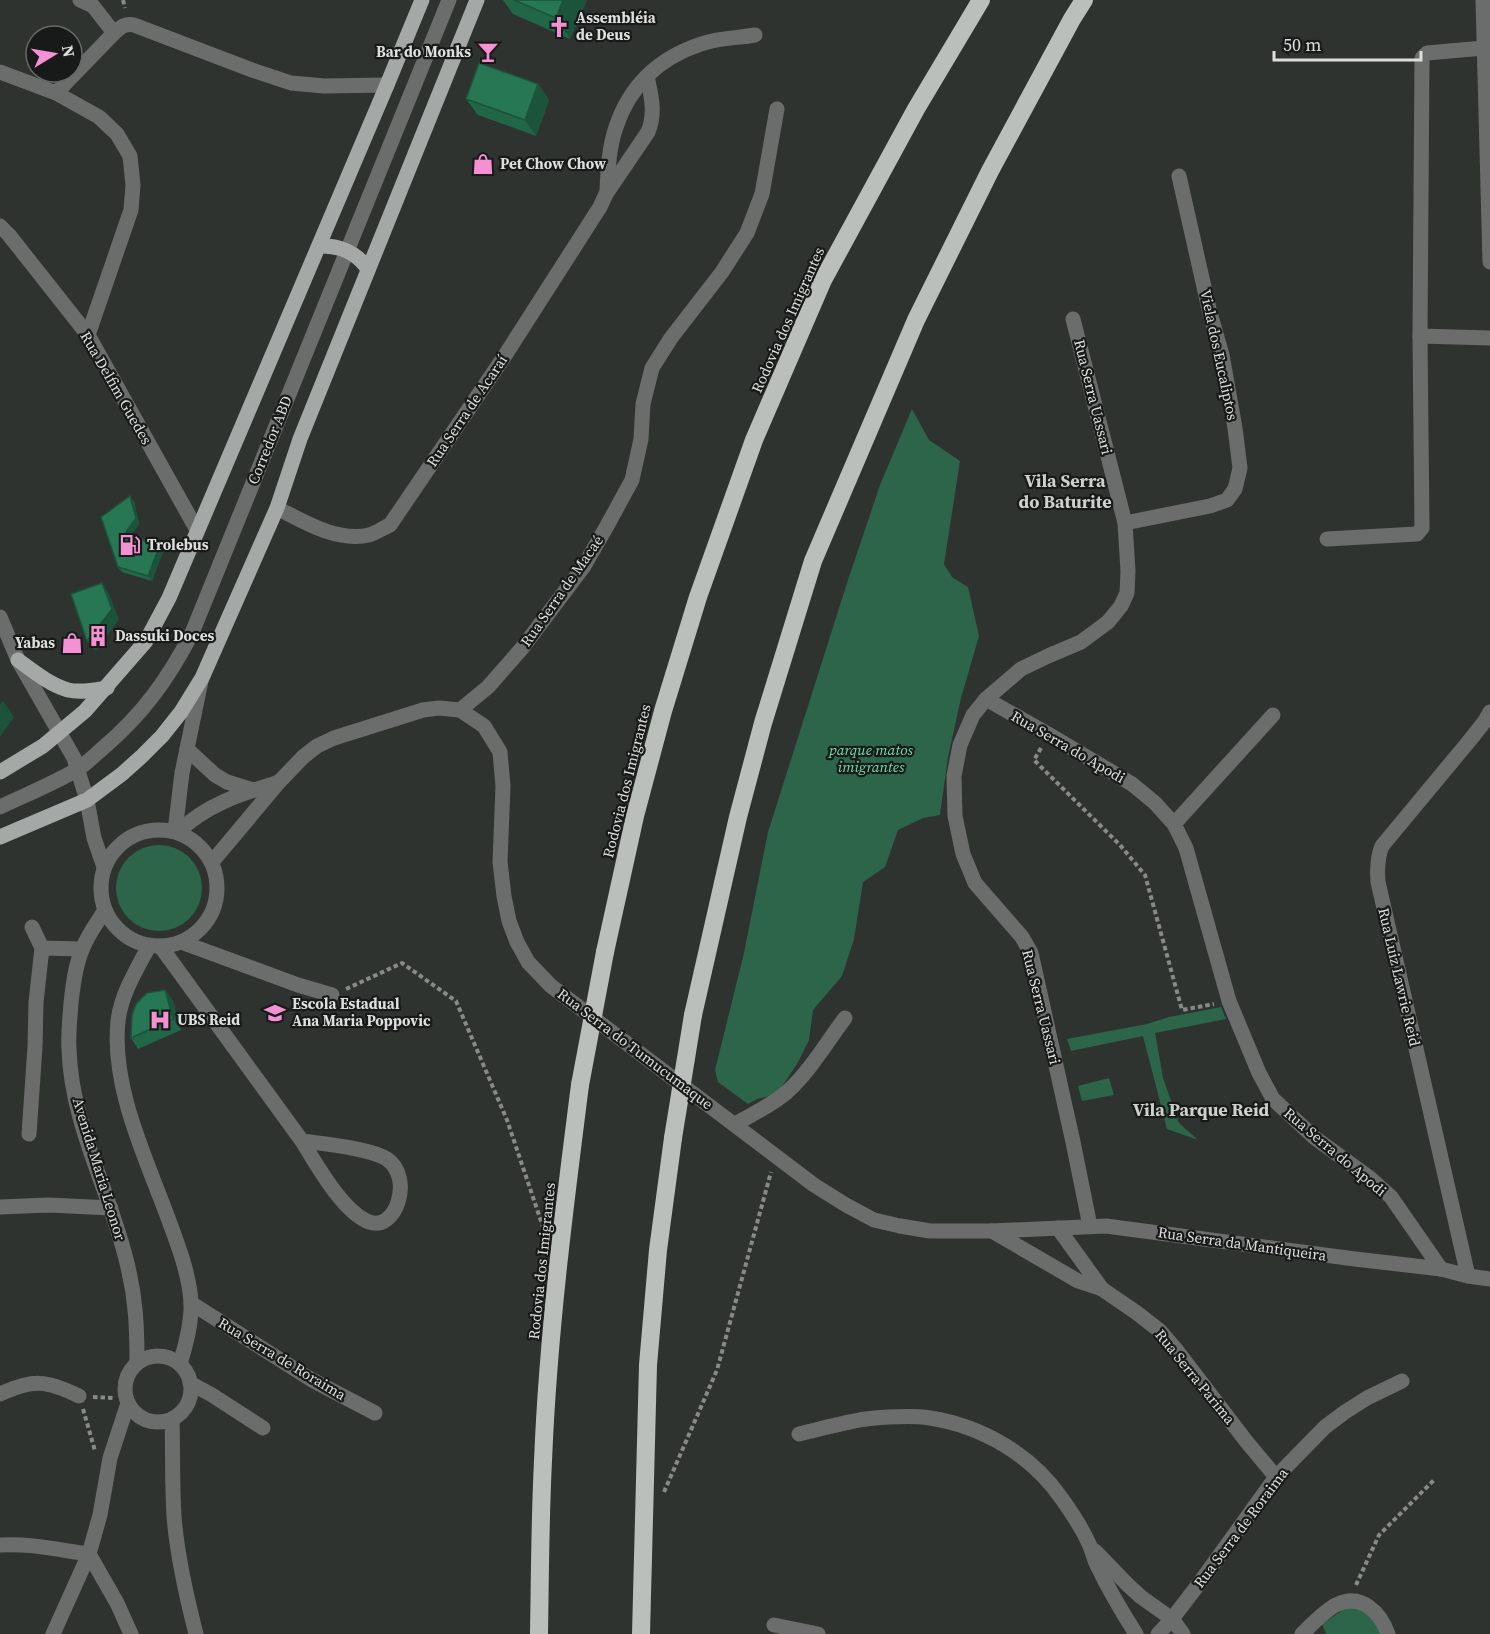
<svg xmlns="http://www.w3.org/2000/svg" width="1490" height="1634" viewBox="0 0 1490 1634" font-family="'Source Serif 4',serif">
<style>
.green{fill:#2c654a}
.lines{fill:none;stroke-linecap:round;stroke-linejoin:round}
.path{stroke:#878a88;stroke-width:4;stroke-dasharray:4.5 3;stroke-linecap:butt}
.minor{stroke:#6b6d6c;stroke-width:15}
.major{stroke:#a4a8a6;stroke-width:15}
.highway{stroke:#babfbc;stroke-width:18}
.highway-bridge{stroke:#babfbc;stroke-width:18}
.wall{fill:#226648}
.shaded-wall{fill:#1c533b}
.building{fill:#287754;stroke:#1c533b;stroke-width:1.5}
.labels{text-anchor:middle;stroke-width:4.5;stroke-linejoin:round;paint-order:stroke}
.poi-label{font-size:15px;font-weight:bold;fill:#dddfde;stroke:#181a19;text-anchor:start}
.street-label{font-size:15px;fill:#dddfde;stroke:#181a19}
.park-label{font-size:15px;font-style:italic;fill:#71dda9;stroke:#181a19}
.quarter-label{font-size:18px;font-weight:bold;fill:#ccd1ce;stroke:#181a19}
</style>
<rect width="100%" height="100%" fill="#2f3330"/>
<g class="green">
<path d="M912 409 929 440 960 461 944 564 952 577 968 587 979 636 961 698 948 757 940 815 923 818 898 830 885 867 863 882 854 939 842 976 813 1010 809 1040 797 1064 777 1094 757 1099 748 1104 718 1082 715 1070 744 953 768 832 847 583 880 485Z"/>
<circle cx="159" cy="888" r="43"/>
<path d="M1221 1007 1226 1019 1155 1033 1163 1078 1179 1123 1198 1140 1167 1129 1143 1036 1071 1051 1067 1039 1147 1024 1169 1017Z"/>
<path d="M1109 1078 1114 1095 1082 1101 1078 1086Z"/>
<path d="M1349 1606 1369 1612 1382 1634H1326L1322 1624Z"/>
</g>
<g class="lines">
<g class="path">
<path d="M123 0 125 8"/>
<path d="M1041 748 1034 760 1120 845 1145 875 1182 1010 1214 1004"/>
<path d="M346 989 402 963 456 1001 507 1120 543 1227"/>
<path d="M93 1397 113 1398"/>
<path d="M83 1409 95 1451"/>
<path d="M664 1492 717 1370 771 1172"/>
<path d="M1356 1585 1379 1535 1435 1479"/>
</g>
<g class="minor">
<path d="M80 0 93 6 114 33"/>
<path d="M1483 0 1490 262"/>
<path d="M1484 48 1427 53 1422 58 1420 336 1490 338"/>
<path d="M0 72 56 93 99 117 117 134 130 156 133 185 131 210 88 335"/>
<path d="M56 93 114 33C121 27 125 23 134 25L252 70 291 83 324 86 387 85"/>
<path d="M607 190C608 169 609 147 616 127 630 85 659 58 701 44 718 38 738 38 755 35"/>
<path d="M0 226 9 235 88 335 197 530"/>
<path d="M1073 319 1125 523 1128 571 1127 593 1121 606 1108 622 1081 642 1048 656 1021 669 986 699 973 715 960 745 954 776 955 816 963 854 975 883 1022 937 1031 953 1073 1142 1090 1226"/>
<path d="M277 508C305 522 336 542 369 535 376 533 383 528 390 525L504 357 600 207 606 194 648 132C656 113 651 95 647 76"/>
<path d="M1125 523 1210 506 1227 500 1235 489 1240 468 1235 428 1222 355 1209 309 1179 176"/>
<path d="M1327 539 1417 534 1422 528 1420 336"/>
<path d="M0 617 18 660 74 758 87 800 94 838 104 867"/>
<path d="M986 699 1048 734 1132 784 1155 803 1174 824 1186 848 1229 1001 1259 1073 1273 1099 1315 1138 1370 1178 1391 1197 1441 1269"/>
<path d="M460 710 484 726 500 752 503 786 500 862 504 896 509 921 517 942 528 962 551 986 814 1185 846 1205 874 1220 900 1226 930 1231H992L1106 1226 1355 1259 1441 1269 1468 1276 1490 1279"/>
<path d="M187 749 215 775 227 782 253 790"/>
<path d="M0 807C25 795 55 783 78 769 87 763 95 755 103 748 143 714 168 679 192 633L449 0"/>
<path d="M1174 824 1273 715"/>
<circle cx="159" cy="888" r="58"/>
<path d="M175 831 182 773 201 681"/>
<path d="M178 832C207 804 241 794 279 782"/>
<path d="M212 862 279 782 303 757 317 746 334 738 423 710 439 708 460 710 488 687 523 647 584 566 608 524 632 480 641 439 643 404 652 368 671 338 722 272 747 233 762 194 777 109"/>
<path d="M105 910C97 923 87 936 82 950 75 966 73 986 71 1003 70 1018 68 1033 69 1049 71 1124 110 1191 127 1263 136 1299 137 1327 137 1363"/>
<path d="M181 942 298 985 332 995"/>
<path d="M149 946C137 969 121 994 118 1021 111 1087 146 1158 168 1218 178 1245 189 1273 191 1302 192 1322 186 1344 180 1364"/>
<path d="M161 947 302 1141C317 1165 342 1211 369 1222 396 1232 414 1178 387 1159 370 1148 323 1144 302 1141"/>
<path d="M42 948 82 949"/>
<path d="M735 1124C753 1114 772 1105 787 1092 810 1071 827 1042 845 1018"/>
<path d="M29 1134 35 1047 36 1002 42 948 32 927"/>
<path d="M0 1207 49 1205 111 1208"/>
<path d="M1058 1228 1102 1289"/>
<path d="M992 1231 1078 1281 1102 1289 1137 1313 1160 1331 1178 1352 1246 1441 1276 1477"/>
<path d="M1468 1276 1378 882C1377 869 1377 858 1382 846L1470 740 1485 721 1490 712"/>
<path d="M191 1303 312 1380 375 1413"/>
<circle cx="158" cy="1389" r="33"/>
<path d="M190 1383 212 1395 263 1428"/>
<path d="M0 1394C33 1379 46 1380 79 1396"/>
<path d="M172 1419C173 1451 172 1484 174 1516 177 1556 186 1595 196 1634"/>
<path d="M799 1434C821 1429 844 1422 866 1419 886 1417 910 1415 930 1418 982 1426 1032 1455 1062 1499 1072 1513 1083 1530 1090 1546 1093 1553 1094 1560 1098 1567 1109 1590 1122 1612 1136 1634"/>
<path d="M0 1545C30 1543 59 1550 89 1554"/>
<path d="M1095 1551 1128 1585 1141 1597 1172 1619 1183 1634"/>
<path d="M89 1554 117 1603 131 1634"/>
<path d="M774 1625 818 1634"/>
<path d="M53 1634 89 1554 100 1515 110 1458 128 1403"/>
<path d="M1158 1634 1172 1619 1201 1581 1276 1477 1325 1427 1345 1412 1367 1398 1402 1381"/>
<path d="M1302 1634C1320 1617 1343 1588 1369 1607 1379 1614 1384 1623 1388 1634"/>
</g>
<g class="major">
<path d="M319 246C340 245 356 252 368 269"/>
<path d="M18 660C33 671 50 685 68 690 81 693 95 690 107 688"/>
<path d="M0 772 43 746 85 711 146 641 169 598 387 85 422 0"/>
<path d="M0 837 87 800 122 774 142 756 162 736 181 712 202 678 277 508 300 439 477 0"/>
</g>
<g class="highway">
<path d="M605 952 635 816 663 711 698 597 754 440 823 280 916 109 981 0"/>
<path d="M693 1015 738 817 763 723 813 561 916 320 990 171 1072 19 1084 0"/>
<path d="M539 1634C540 1576 540 1519 543 1461 548 1335 564 1210 580 1085"/>
<path d="M641 1634 648 1365 658 1250 673 1138"/>
</g>
<g class="highway-bridge">
<path d="M580 1085 605 952"/>
<path d="M673 1138 693 1015"/>
</g>
</g>
<g class="wall">
<path d="M503 0H587L570 39 513 14Z"/>
<path d="M538 84 549 100 536 136 478 115 466 99Z"/>
<path d="M134 501 139 524 132 534 163 552 152 581 122 572 118 567Z"/>
<path d="M165 990 173 1001 181 1030 138 1049 131 1038Z"/>
</g>
<g class="shaded-wall">
<path d="M563 0H587L570 39 556 18Z"/>
<path d="M538 84 549 100 536 136 525 120Z"/>
<path d="M130 496 134 501 139 524 130 537 126 532Z"/>
<path d="M159 547 163 552 152 581 148 576Z"/>
<path d="M102 583 109 594 119 620 95 651 87 641Z"/>
<path d="M3 701 14 717 0 737V705Z"/>
<path d="M165 990 173 1001 181 1030 173 1019Z"/>
</g>
<g class="building">
<path d="M514 0H563L556 18Z"/>
<path d="M479 63 538 84 525 120 466 99Z"/>
<path d="M130 496 136 518 126 532 159 547 148 576 118 567 101 517Z"/>
<path d="M102 583 112 609 87 641 71 594Z"/>
<path d="M165 990 173 1019 131 1038 132 1015 136 1004 147 993Z"/>
</g>
<defs>
<symbol id="church-bare" viewBox="-9 -9 18 18"><path d="M-1.2-6h2.4v3.5h3.3v2.4h-3.3V6h-2.4V-.1h-3.3v-2.4h3.3Z" fill="#f591d3" stroke="#181a19" stroke-width="2.5" paint-order="stroke"/></symbol>
<symbol id="bar-bare" viewBox="-9 -9 18 18"><path d="M-6-5H6L.8 .8V4.5H3.5V6h-7V4.5H-.8V.8Z" fill="#f591d3" stroke="#181a19" stroke-width="2.5" paint-order="stroke"/></symbol>
<symbol id="shop-bare" viewBox="-9 -9 18 18"><path d="M-5-2.5h2.3a2.7 3.5 0 0 1 5.4 0H5L5.5 6h-11ZM-1.5-2.5h3a1.5 2.3 0 0 0-3 0Z" fill="#f591d3" stroke="#181a19" stroke-width="2.5" paint-order="stroke"/></symbol>
<symbol id="fuel-bare" viewBox="-9 -9 18 18"><path d="M-5.5-6h7V0h2V4h1.3V-2.5L3-4.5l.8-.8L6-3V5H2.5V1h-1V6h-7ZM-4.2-4.7v3.2H.2V-4.7Z" fill="#f591d3" stroke="#181a19" stroke-width="2.5" paint-order="stroke"/></symbol>
<symbol id="building-bare" viewBox="-9 -9 18 18"><path d="M-4-6H4V6H1V3H-1V6H-4ZM-2.5-4.3h1.7v1.8h-1.7ZM.8-4.3h1.7v1.8H.8ZM-2.5-1h1.7V.8h-1.7ZM.8-1h1.7V.8H.8Z" fill="#f591d3" stroke="#181a19" stroke-width="2.5" paint-order="stroke"/></symbol>
<symbol id="school-bare" viewBox="-9 -9 18 18"><path d="M0-5L7-2L0 1L-7-2ZM-4 1L0 2.5L4 1V4Q0 6-4 4Z" fill="#f591d3" stroke="#181a19" stroke-width="2.5" paint-order="stroke"/></symbol>
<symbol id="hospital-bare" viewBox="-9 -9 18 18"><path d="M-5-5h3v3.5h4V-5h3V5h-3V1.5h-4V5h-3Z" fill="#f591d3" stroke="#181a19" stroke-width="2.5" paint-order="stroke"/></symbol>
</defs>
<g fill-rule="evenodd">
<use href="#church-bare" x="544" y="12" width="30" height="30"/>
<use href="#bar-bare" x="473" y="37" width="30" height="30"/>
<use href="#shop-bare" x="468" y="149" width="30" height="30"/>
<use href="#fuel-bare" x="115" y="530" width="30" height="30"/>
<use href="#building-bare" x="83" y="621" width="30" height="30"/>
<use href="#shop-bare" x="57" y="628" width="30" height="30"/>
<use href="#school-bare" x="260" y="998" width="30" height="30"/>
<use href="#hospital-bare" x="145" y="1005" width="30" height="30"/>
</g>
<g class="labels">
<g class="poi-label">
<text x="576" y="23">Assembléia<tspan x="576" dy="17">de Deus</tspan></text>
<text x="471" y="57" text-anchor="end">Bar do Monks</text>
<text x="500" y="169">Pet Chow Chow</text>
<text x="147" y="550">Trolebus</text>
<text x="115" y="641">Dassuki Doces</text>
<text x="55" y="648" text-anchor="end">Yabas</text>
<text x="292" y="1009">Escola Estadual<tspan x="292" dy="17">Ana Maria Poppovic</tspan></text>
<text x="177" y="1025">UBS Reid</text>
</g>
<g class="street-label">
<text transform="translate(788 320) rotate(-66)" y="5">Rodovia dos Imigrantes</text>
<text transform="translate(1219 355) rotate(78)" y="5">Viela dos Eucaliptos</text>
<text transform="translate(116 388) rotate(60)" y="5">Rua Delfim Guedes</text>
<text transform="translate(1093 397) rotate(76)" y="5">Rua Serra Uassari</text>
<text transform="translate(467 411) rotate(-56)" y="5">Rua Serra de Acaraí</text>
<text transform="translate(270 440) rotate(-68)" y="5">Corredor ABD</text>
<text transform="translate(562 591) rotate(-55)" y="5">Rua Serra de Macaé</text>
<text transform="translate(1068 747) rotate(30)" y="5">Rua Serra do Apodi</text>
<text transform="translate(627 781) rotate(-76)" y="5">Rodovia dos Imigrantes</text>
<text transform="translate(1399 977) rotate(77)" y="5">Rua Luiz Lawrie Reid</text>
<text transform="translate(1041 1007) rotate(76)" y="5">Rua Serra Uassari</text>
<text transform="translate(635 1049) rotate(37)" y="5">Rua Serra do Tumucumaque</text>
<text transform="translate(1335 1152) rotate(40)" y="5">Rua Serra do Apodi</text>
<text transform="translate(99 1169) rotate(73)" y="5">Avenida Maria Leonor</text>
<text transform="translate(1242 1244) rotate(8)" y="5">Rua Serra da Mantiqueira</text>
<text transform="translate(542 1261) rotate(-84)" y="5">Rodovia dos Imigrantes</text>
<text transform="translate(282 1359) rotate(31)" y="5">Rua Serra de Roraima</text>
<text transform="translate(1195 1377) rotate(51)" y="5">Rua Serra Parima</text>
<text transform="translate(1241 1528) rotate(-53)" y="5">Rua Serra de Roraima</text>
</g>
<g class="park-label">
<text x="871" y="755">parque matos<tspan x="871" dy="17">imigrantes</tspan></text>
</g>
<g class="quarter-label">
<text x="1065" y="487">Vila Serra<tspan x="1065" dy="21">do Baturite</tspan></text>
<text x="1201" y="1116">Vila Parque Reid</text>
</g>
</g>
<g transform="translate(54 54) rotate(79)"><circle r="28" fill="#181a19" stroke="#676968" stroke-width="1.5"/>
<path d="M0-4.5L10 22L0 15L-10 22Z" fill="#f591d3"/>
<text y="-9" font-size="16" font-weight="bold" text-anchor="middle" fill="#dddfde">N</text>
</g>
<path d="M1274 51v9h147v-9" fill="none" stroke="#dddfde" stroke-width="3"/>
<text x="1283" y="51" font-size="18" fill="#dddfde" stroke="#181a19" stroke-width="4.5" paint-order="stroke">50 m</text>
</svg>
